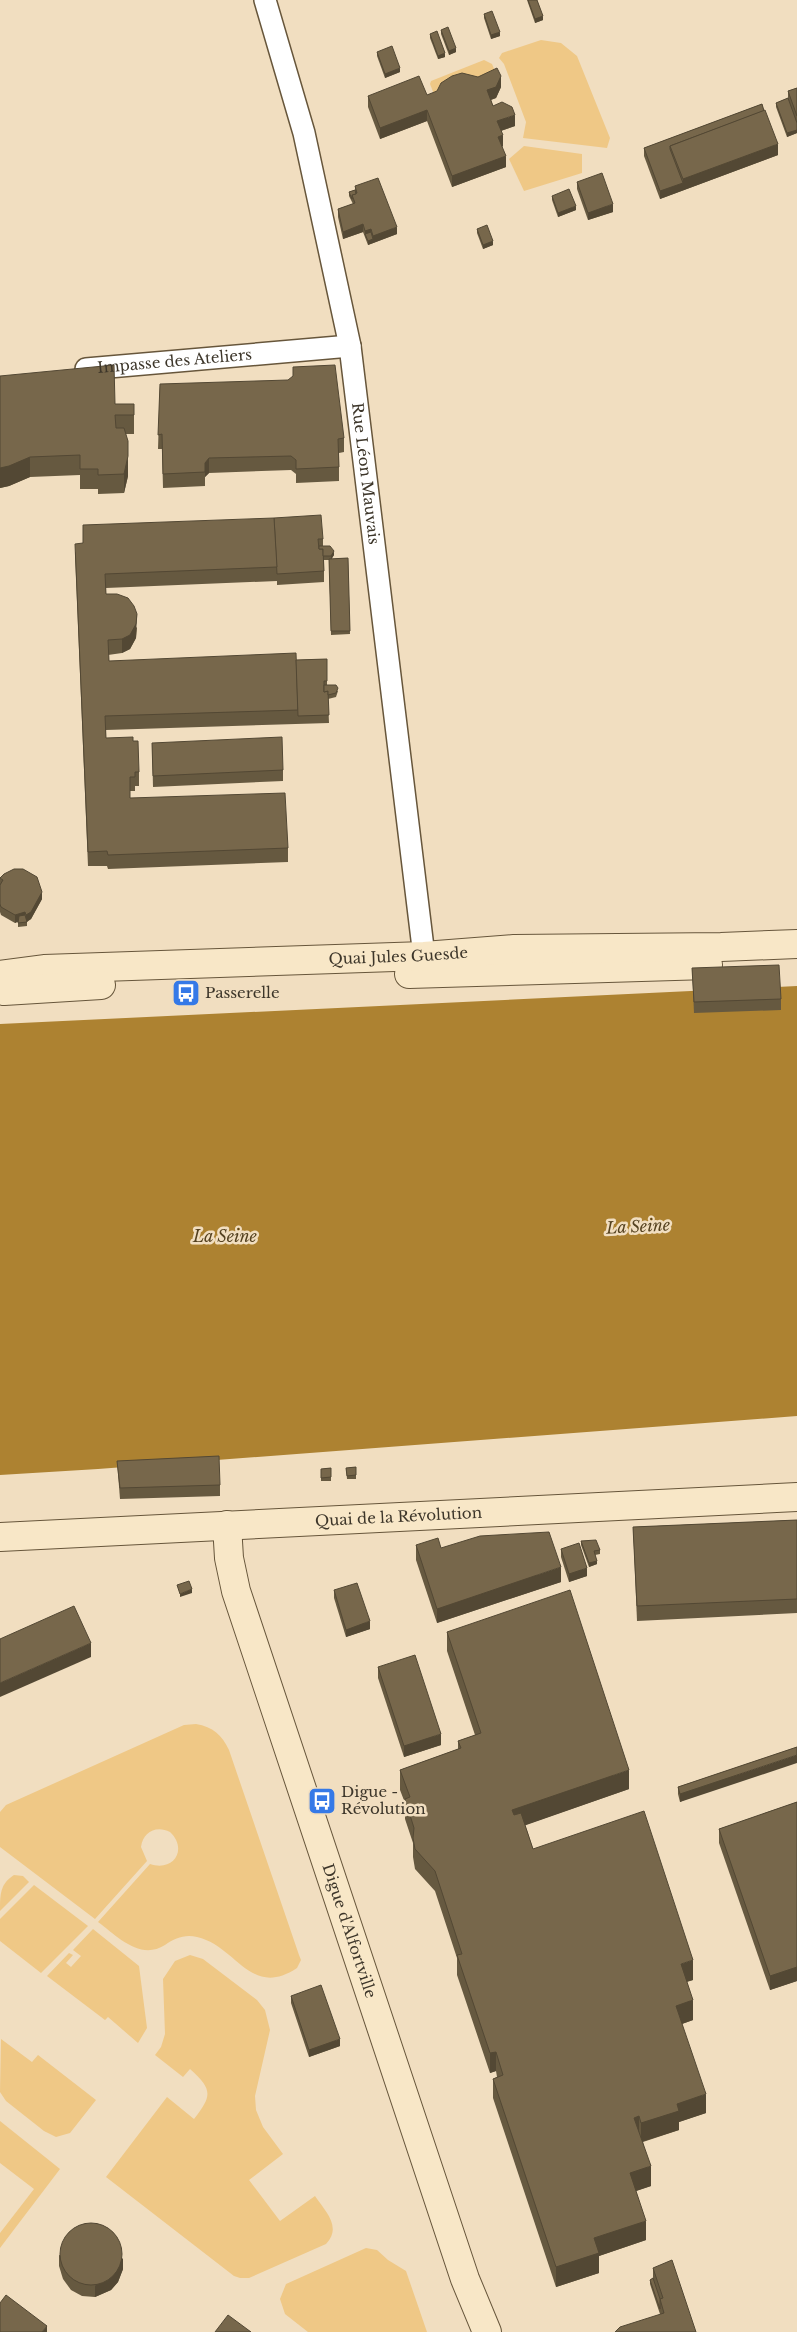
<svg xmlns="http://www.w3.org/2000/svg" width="797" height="2332" viewBox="0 0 797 2332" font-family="'Libre Baskerville',serif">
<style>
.green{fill:#efc886}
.water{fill:#ad8231}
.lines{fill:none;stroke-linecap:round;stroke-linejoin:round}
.street-casing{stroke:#67563b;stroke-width:24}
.secondary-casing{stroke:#67563b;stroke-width:30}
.street{stroke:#fff;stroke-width:21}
.secondary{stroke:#f8e7c7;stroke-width:28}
.wall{fill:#665940}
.shaded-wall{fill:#534834}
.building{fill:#77674b;stroke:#534834}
.labels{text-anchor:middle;stroke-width:5;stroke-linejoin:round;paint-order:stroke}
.street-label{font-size:15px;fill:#3d362a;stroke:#f1dec0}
.poi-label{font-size:15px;fill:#3d362a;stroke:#f1dec0;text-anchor:start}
.water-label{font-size:16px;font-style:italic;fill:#54411f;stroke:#f1dec0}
</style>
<rect width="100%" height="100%" fill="#f1dec0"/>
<g class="green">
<path d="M541 40 561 43 577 56 610 138 607 148 523 138 526 122 504 64 499 58 502 53Z"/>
<path d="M484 60 492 64 498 78 437 102 430 84 431 81Z"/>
<path d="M524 146 582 154V173L524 191 509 159Z"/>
<path d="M196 1724C213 1727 222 1735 229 1750L299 1955 301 1960 297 1968C250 1999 237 1946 197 1937 185 1934 175 1938 165 1945 140 1961 117 1936 98 1922L150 1864C174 1872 188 1849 170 1832 156 1825 143 1832 141 1847L147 1861 95 1919 0 1847V1812L6 1805 184 1725Z"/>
<path d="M14 1875 23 1876 29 1882 0 1911C0 1894 0 1884 14 1875Z"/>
<path d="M34 1885 88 1926 41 1973 0 1941V1919Z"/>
<path d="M93 1929 139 1966 147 2028 138 2043 108 2017 105 2020 47 1976 69 1953 73 1955 66 1963 71 1967 81 1956 73 1950Z"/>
<path d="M190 1955 203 1959 257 2000 265 2010 270 2030 255 2096 256 2110 263 2127 283 2154 249 2180 280 2221 315 2196C326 2212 342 2227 326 2244L249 2278H240L234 2276 106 2177 167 2097 194 2119C213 2095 212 2089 190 2069L183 2077 155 2055 161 2047 165 2034 163 1979 175 1961Z"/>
<path d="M1 2039 32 2062 38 2055 96 2100 70 2133 56 2137 44 2131 6 2101 0 2092Z"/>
<path d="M0 2121 60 2169 0 2248V2233L34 2189 0 2163Z"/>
<path d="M366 2248 377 2250 388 2260 406 2271 427 2332H308L285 2314 280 2299 286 2284Z"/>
</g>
<path class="water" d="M797 986V1416L98 1469 0 1475V1024Z"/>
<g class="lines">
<defs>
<g id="street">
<path id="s1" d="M265 0 304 133 350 346 424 956V970"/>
<path id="s2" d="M86 369 350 346"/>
</g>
<g id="secondary">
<path d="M409 974 708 965"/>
<path id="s3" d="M0 975 44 969 424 956 514 949 721 947 797 944"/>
<path d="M4 991 101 985"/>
<path id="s4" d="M227 1525 229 1558 236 1591 465 2279 487 2332"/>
<path id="s5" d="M0 1537 797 1497"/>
</g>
</defs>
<use href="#street" class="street-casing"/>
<use href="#secondary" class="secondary-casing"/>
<use href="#street" class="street"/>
<use href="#secondary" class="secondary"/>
</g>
<g class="wall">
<path d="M527 0H537L543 20 535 23Z"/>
<path d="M484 14 500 36 491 39 484 18Z"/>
<path d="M441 30 456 52 449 55 441 34Z"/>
<path d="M430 34 445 57 438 59 430 38Z"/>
<path d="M377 52 400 72 385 78 377 56Z"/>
<path d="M501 87 496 98 491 100 493 106 515 126 501 131 503 146 502 147 506 167 452 187 427 121 380 139 368 107V96L427 95Z"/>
<path d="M797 88V133L787 137 776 107V103L788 98V91Z"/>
<path d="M762 104 778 155 660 199 644 156V148Z"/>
<path d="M577 182 613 212 588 220 577 189Z"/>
<path d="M355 186 397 234 368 245 363 232 343 239 338 217V209L353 204 349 196V192L355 190Z"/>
<path d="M552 196 576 210 558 217 552 200Z"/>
<path d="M477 229 493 245 483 249 477 233Z"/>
<path d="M0 376 115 404H134V434H126L128 476 124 493 98 494V489H80V475L30 477 9 486 0 488Z"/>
<path d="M160 384 344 438V452L339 453V481L296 483V474L291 470 209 473 205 477V486L163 488 162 449H158Z"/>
<path d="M83 525 323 539V546L334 555 331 559 348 558 350 634 331 635 329 560H324V582L277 585V580V581L106 588V594L137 628 136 638 130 649 122 653 108 655 109 661 296 660 327 659V685L338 691 336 697 328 699 329 723 106 730V738L133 741 139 772V786H135V791H130V798L288 848V862L108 869 107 866H88L75 553 83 543Z"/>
<path d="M152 743 283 770V781L153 787Z"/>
<path d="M0 878 42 899 31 919 27 922V926L18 927V921L15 923 1 915 0 912Z"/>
<path d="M692 968 781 999V1010L694 1013Z"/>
<path d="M117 1461 220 1485V1496L120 1499Z"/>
<path d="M356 1467V1479H347L346 1468Z"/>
<path d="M331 1468V1481H321V1469Z"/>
<path d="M797 1520V1613L637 1621 633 1527Z"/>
<path d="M581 1541 600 1550V1554L595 1555 597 1564 589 1567 581 1545Z"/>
<path d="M416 1545 441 1548 561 1582 437 1623 416 1560Z"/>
<path d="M561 1549 587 1576 569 1582 561 1557Z"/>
<path d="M334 1590 370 1629 346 1637 334 1598Z"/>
<path d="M447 1632 629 1789 525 1825 533 1849 693 1980 687 1982 693 2020 682 2024 706 2113 679 2122V2130L643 2142 651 2186 636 2191 646 2240 599 2256V2273L556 2287 493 2098V2079L497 2077 496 2071 490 2073 457 1975V1958L435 1891 415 1869 413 1857V1843L405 1819V1803L400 1790V1770L458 1749V1741L475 1735 447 1651Z"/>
<path d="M378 1667 441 1745 404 1757 378 1678Z"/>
<path d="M797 1747 680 1802 678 1794V1787Z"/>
<path d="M797 1802V1981L770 1990 719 1843V1829Z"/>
<path d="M291 1996 340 2046 309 2057 291 2003Z"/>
<path d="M59 2255 123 2269 118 2282 111 2290 95 2297 82 2296 71 2290 63 2279 59 2266Z"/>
<path d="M653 2268 696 2332 660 2314 650 2284V2280L653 2278Z"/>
</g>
<g class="shaded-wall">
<path d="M543 16V20L535 23V19Z"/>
<path d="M500 32V36L491 39V35Z"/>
<path d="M456 48V52L449 55V51Z"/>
<path d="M445 53V57L438 59V56Z"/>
<path d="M400 68V72L385 78V74Z"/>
<path d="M501 76V87L496 98 487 101V90Z"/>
<path d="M427 110V121L380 139V128Z"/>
<path d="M515 115V126L497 132V121Z"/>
<path d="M797 130V133L787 137V133Z"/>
<path d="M503 135V146L498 148V137Z"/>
<path d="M778 144V155L660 199V191L683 183V179Z"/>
<path d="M506 156V167L452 187V176Z"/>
<path d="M613 204V212L588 220V213Z"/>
<path d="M576 206V210L558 217V213Z"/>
<path d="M363 224V232L343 239V232Z"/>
<path d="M397 227V234L368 245V241L373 239V236Z"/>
<path d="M371 229V236L365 234V231Z"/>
<path d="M493 241V245L483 249V245Z"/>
<path d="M128 456V476L124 493V474Z"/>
<path d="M30 457V477L9 486 0 488V468Z"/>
<path d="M209 458V473L205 477V463Z"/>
<path d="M334 551V555L331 560V556Z"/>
<path d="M137 614 136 638 130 649 122 653V639Z"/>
<path d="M42 892V899L31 919 26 922V915Z"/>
<path d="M25 912V919L15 923V915Z"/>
<path d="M597 1561V1564L589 1567V1563Z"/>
<path d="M561 1567V1582L437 1623V1609Z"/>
<path d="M587 1568V1576L569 1582V1574Z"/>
<path d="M192 1589V1593L180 1597V1594Z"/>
<path d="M370 1621V1629L346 1637V1630Z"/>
<path d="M91 1643V1657L0 1697V1683Z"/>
<path d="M441 1734V1745L404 1757V1746Z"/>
<path d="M797 1755V1763L680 1802V1794Z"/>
<path d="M629 1770V1789L512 1830V1810Z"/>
<path d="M693 1960V1980L681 1983V1964Z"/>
<path d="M797 1967V1981L770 1990V1976Z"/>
<path d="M693 2000V2020L676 2026V2006Z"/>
<path d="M340 2039V2046L309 2057V2050Z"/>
<path d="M496 2052V2071L490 2073V2053Z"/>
<path d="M706 2094V2113L679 2122V2130L641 2142V2123L677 2104Z"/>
<path d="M639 2116V2136L634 2118Z"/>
<path d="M651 2166V2186L630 2193V2173Z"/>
<path d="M646 2221V2240L599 2256V2273L556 2287V2267L594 2238Z"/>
<path d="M123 2258V2269L118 2282 111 2290 95 2297V2286Z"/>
<path d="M47 2326V2332H42Z"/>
</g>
<g class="building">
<path d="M528 0H537L543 16 535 19Z"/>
<path d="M492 11 500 32 491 35 484 14Z"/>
<path d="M448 27 456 48 449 51 441 30Z"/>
<path d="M437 31 445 53 438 56 430 34Z"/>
<path d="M392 46 400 68 385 74 377 52Z"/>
<path d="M497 68 501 76 496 87 487 90 493 106 502 102 512 107 515 115 497 121 503 135 498 137 506 156 452 176 427 110 380 128 368 96 419 76 427 95 437 91 441 83 452 76 462 73 478 77Z"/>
<path d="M797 88V116L788 91Z"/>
<path d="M788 98 797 123V130L787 133 776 103Z"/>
<path d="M762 104 764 111 670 146V149L683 183 660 191 644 148Z"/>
<path d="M765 110 778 144 683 179 670 146Z"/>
<path d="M602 173 613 204 588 213 577 182Z"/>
<path d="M378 178 397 227 373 236 371 229 365 231 363 224 343 232 338 209 355 203 352 195 357 193 355 186Z"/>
<path d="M569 189 576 206 558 213 552 196Z"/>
<path d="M355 190 356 194 352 195V199L349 192Z"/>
<path d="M487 225 493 241 483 245 477 229Z"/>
<path d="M371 232 373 239 368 241 365 234Z"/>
<path d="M114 365 115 404H134V415H115L116 428H124L128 441V456L124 474 98 475V469H80V455L30 457 9 466 0 468V376Z"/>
<path d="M335 365 344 438 338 439 339 467 296 469V460L291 456 209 458 205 463V472L163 474 162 434 158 435 160 384 288 380 293 376V367Z"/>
<path d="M321 515 323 539H318L319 549H323L324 571 277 574 274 518Z"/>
<path d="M274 518 277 567 105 574 106 594H117L128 598 134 606 137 614 136 624 130 635 122 639 108 640 109 661 296 653 298 710 105 716 106 738 133 737V741H138L139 772H135V777H130V798L285 793 288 848 108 855 107 851 88 852 75 544 83 543V525Z"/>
<path d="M319 546H330L334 551 331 556H323V549H319Z"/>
<path d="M348 558 350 631H331L329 559Z"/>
<path d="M327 659V681H324V692L328 691 329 715 298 716 296 660Z"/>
<path d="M324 685H336L338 688 336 693 328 695V691L324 692Z"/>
<path d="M282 737 283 770 153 776 152 743Z"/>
<path d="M14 869H23L37 877 42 892 31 912 26 915 25 912 15 915 1 907 0 904V885L3 880 0 878 4 874Z"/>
<path d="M25 915 27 922 18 923 19 916Z"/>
<path d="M779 965 781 999 694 1002 692 968Z"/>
<path d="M219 1456 220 1485 120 1488 117 1461Z"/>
<path d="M356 1467V1475L347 1476 346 1468Z"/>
<path d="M331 1468V1477L321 1478V1469Z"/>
<path d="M797 1520V1599L637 1606 633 1527Z"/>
<path d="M549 1532 561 1567 437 1609 416 1545 438 1538 441 1548 480 1536Z"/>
<path d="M596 1540 600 1550 594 1551 597 1561 589 1563 581 1541Z"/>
<path d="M579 1543 587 1568 569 1574 561 1549Z"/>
<path d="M189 1581 192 1589 180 1594 177 1585Z"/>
<path d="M357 1583 370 1621 346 1630 334 1590Z"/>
<path d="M570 1590 629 1770 512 1810 514 1815 521 1813 533 1849 644 1811 693 1960 681 1964 693 2000 676 2006 706 2094 677 2104 679 2111 641 2123 639 2116 634 2118 651 2166 630 2173 646 2221 594 2238 599 2253 556 2267 493 2079 503 2075 496 2052 490 2053 457 1955 462 1954 435 1871 415 1849 413 1838 414 1828 405 1799 410 1797 400 1770 461 1748 458 1741 481 1733 447 1632Z"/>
<path d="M74 1606 91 1643 0 1683V1639Z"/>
<path d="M415 1655 441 1734 404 1746 378 1667Z"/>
<path d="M797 1747V1755L680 1794 678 1787Z"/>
<path d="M797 1802V1967L770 1976 719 1829Z"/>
<path d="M321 1985 340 2039 309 2050 291 1996Z"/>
<circle cx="91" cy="2254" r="31"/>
<path d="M672 2260 696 2332H615L620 2327 664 2313 660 2299 663 2298 653 2268Z"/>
<path d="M653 2278 660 2299V2309L650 2280Z"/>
<path d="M6 2295 47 2326 42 2332H0V2303Z"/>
<path d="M228 2315 251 2332H215Z"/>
</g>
<defs>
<symbol id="bus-square" viewBox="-11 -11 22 22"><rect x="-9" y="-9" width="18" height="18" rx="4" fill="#3579e7" stroke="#f1dec0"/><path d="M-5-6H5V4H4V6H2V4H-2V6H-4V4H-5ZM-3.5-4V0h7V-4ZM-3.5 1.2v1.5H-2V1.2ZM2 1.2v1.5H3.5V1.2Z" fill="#fff"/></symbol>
</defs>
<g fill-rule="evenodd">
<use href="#bus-square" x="170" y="977" width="32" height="32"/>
<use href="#bus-square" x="306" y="1785" width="32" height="32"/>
</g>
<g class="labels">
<g class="street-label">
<text dy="5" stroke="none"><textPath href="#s2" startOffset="89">Impasse des Ateliers</textPath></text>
<text dy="5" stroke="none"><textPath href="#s1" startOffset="485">Rue Léon Mauvais</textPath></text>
<text dy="5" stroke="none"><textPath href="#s3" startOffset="399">Quai Jules Guesde</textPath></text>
<text dy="5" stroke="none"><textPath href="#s5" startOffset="399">Quai de la Révolution</textPath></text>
<text dy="5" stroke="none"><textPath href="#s4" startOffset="425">Digue d'Alfortville</textPath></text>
</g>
<g class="poi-label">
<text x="205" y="998">Passerelle</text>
<text x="341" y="1797">Digue -<tspan x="341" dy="17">Révolution</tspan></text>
</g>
<g class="water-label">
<text transform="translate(638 1226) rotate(-3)" y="6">La Seine</text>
<text x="225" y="1242">La Seine</text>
</g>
</g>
</svg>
